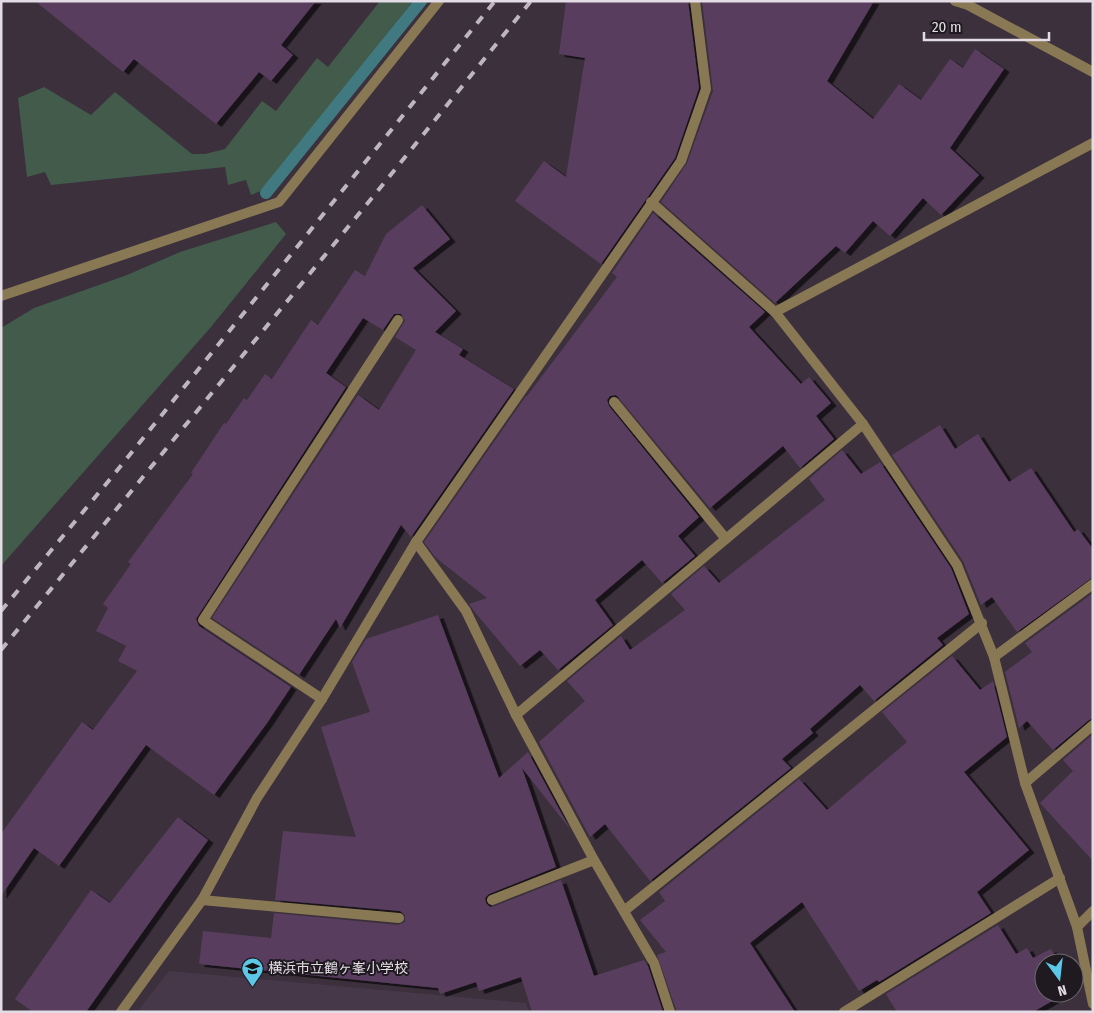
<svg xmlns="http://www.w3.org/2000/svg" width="1094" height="1013" viewBox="0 0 1094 1013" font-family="'Fira Sans Condensed','Noto Sans JP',sans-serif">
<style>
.built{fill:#473849}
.green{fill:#425b4a}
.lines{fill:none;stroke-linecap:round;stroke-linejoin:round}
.stream{stroke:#407a80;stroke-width:12}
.building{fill:#593e5e;filter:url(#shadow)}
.service{stroke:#897854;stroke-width:10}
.minor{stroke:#897854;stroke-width:10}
.rail{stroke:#beb6bf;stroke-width:4;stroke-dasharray:9 9;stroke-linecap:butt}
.labels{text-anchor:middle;stroke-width:4;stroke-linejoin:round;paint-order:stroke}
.poi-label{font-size:14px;fill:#e3dce4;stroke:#1f1a20;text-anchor:start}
</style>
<defs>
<filter id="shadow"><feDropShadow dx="5.5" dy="3" stdDeviation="0" flood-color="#0009"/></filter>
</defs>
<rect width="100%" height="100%" fill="#3b303c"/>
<path class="built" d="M169 971 526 1003 529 1012H137Z"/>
<g class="green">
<path d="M380 1H413L263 190 251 195 246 180 228 185 225 167 51 185 45 172 27 177 18 98 44 87 91 115 115 92 192 154H205L225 149 262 101 276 111 317 58 328 67Z"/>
<path d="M276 222 286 234 211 327 1 566V328L34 308 127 275 180 252Z"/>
</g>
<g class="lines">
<path class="stream" d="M266 193 421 1"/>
</g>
<g class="building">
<path d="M35 1H316L281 45 293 55 271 81 259 72 216 124 134 59 123 72Z"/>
<path d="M566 1H688L699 88 675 158 601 264 515 201 544 161 566 177 585 58 559 54Z"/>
<path d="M702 1H874L827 81 873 119 899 84 921 100 950 59 963 68 975 49 1004 69 950 148 979 175 941 215 923 198 890 236 873 221 845 253 836 246 775 303 661 202 687 163 713 91Z"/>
<path d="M422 205 450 239 413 268 456 311 435 332 463 349 459 355 514 389 411 537 401 525 340 628 336 619 299 675 212 618 358 395 379 410 416 350 395 337 405 321 401 314H394L383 330 363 318 326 373 346 387 196 619 199 626 291 687 267 723 214 795 146 745 59 866 34 848 1 896V834L82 722 93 730 137 671 118 661 126 646 96 631 108 608 103 604 131 564 128 562 193 474 191 473 224 423 226 424 244 398 247 400 265 374 272 379 311 320 318 325 355 270 365 276 386 234Z"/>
<path d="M653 213 765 312 749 327 801 384 809 377 831 403 816 416 834 439 800 468 783 446 710 508 619 398 616 395 610 396 607 400 609 406 699 517 678 536 695 556 662 583 642 560 595 600 613 625 558 670 540 650 520 666 474 611 469 604 487 598 435 557 424 542 526 396H527L617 277 612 273Z"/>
<path d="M940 425 955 449 978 434 1009 482 1031 468 1074 532 1078 529 1093 549V577L1017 632 992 597 981 605 963 561 892 455Z"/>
<path d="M842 450 861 474 880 462 951 568 969 614 937 638 943 645 874 701 860 685 810 729 813 733 782 759 791 768 650 881 605 824 590 837 539 742 585 701 567 681 621 636 630 650 685 610 671 594 704 566 719 583 825 500 809 479Z"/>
<path d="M1093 593V718L1089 720 1053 750 1027 721 1019 728 1005 672 1032 652 1025 643Z"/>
<path d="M438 615 499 778 528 752 570 829 522 768 556 867 489 894 485 898 486 903 490 907 495 906 561 880 594 976 644 960 648 966 663 1012H532L521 977 479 991 476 982 440 994 438 988 199 964 203 931 271 938 274 913 398 925 405 922V915L400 911 275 900 283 831 356 837 321 727 370 712 352 662 366 639Z"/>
<path d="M952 656 980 690 993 681 1007 737 964 772 1029 850 977 892 991 913 879 982 877 980 859 991 802 902 750 943 795 1012H677L657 955 666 952 640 920 665 901 659 892 799 779 827 810 907 742 882 712Z"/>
<path d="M1093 734V861L1040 803 1073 771 1063 760Z"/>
<path d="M178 817 208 840 86 1012H33L15 999 91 890 110 903Z"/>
<path d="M998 925 1016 954 1027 948 1033 958 1051 949 1059 963H1044V993H1066L1033 1012H897L886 994Z"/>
</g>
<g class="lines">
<g class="service">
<path d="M614 402 726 539"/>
<path d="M994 657 1093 584"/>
<path d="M322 699 203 620 398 320"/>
<path d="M1025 783 1093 725"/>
<path d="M202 900 399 918"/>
<path d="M492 900 594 860"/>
<path d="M1077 927 1093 911"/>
<path d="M844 1012 1060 878"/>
</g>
<g class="minor">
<path d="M955 1 968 5 1093 72"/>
<path d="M651 202 775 312 863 424 957 565 994 657 1025 783 1077 927 1093 1004"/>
<path d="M1 296 279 202 439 1"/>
<path d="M775 312 1093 143"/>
<path d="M416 542 466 611 516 715 594 860 654 963 670 1012"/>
<path d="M516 715 863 424"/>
<path d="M624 911 982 623"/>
<path d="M121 1012 202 900 257 798 322 699 416 542 681 161 706 89 695 1"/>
</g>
<g class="rail">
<path d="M1 611 111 478 495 1"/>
<path d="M1 650 385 182 531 1"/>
</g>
</g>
<defs>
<symbol id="school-pin" viewBox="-11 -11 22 30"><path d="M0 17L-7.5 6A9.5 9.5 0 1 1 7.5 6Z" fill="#5ac8e6" stroke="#1f1a20"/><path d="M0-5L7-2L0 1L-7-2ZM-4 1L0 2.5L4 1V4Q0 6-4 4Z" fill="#111"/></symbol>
</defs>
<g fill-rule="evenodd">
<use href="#school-pin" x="240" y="956" width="25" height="34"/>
</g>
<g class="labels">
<g class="poi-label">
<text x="268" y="973">横浜市立鶴ヶ峯小学校</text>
</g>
</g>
<rect width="1094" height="1013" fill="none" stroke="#e3dce4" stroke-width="5"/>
<g transform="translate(1059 978) rotate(165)"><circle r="24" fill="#1f1a20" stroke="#6d686e"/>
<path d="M0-4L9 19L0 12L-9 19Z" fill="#5ac8e6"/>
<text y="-8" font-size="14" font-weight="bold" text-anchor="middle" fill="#e3dce4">N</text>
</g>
<path d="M924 32v8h125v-8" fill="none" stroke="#e3dce4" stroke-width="2.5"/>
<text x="932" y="32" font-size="15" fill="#e3dce4" stroke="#1f1a20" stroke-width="4" paint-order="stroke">20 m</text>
</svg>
